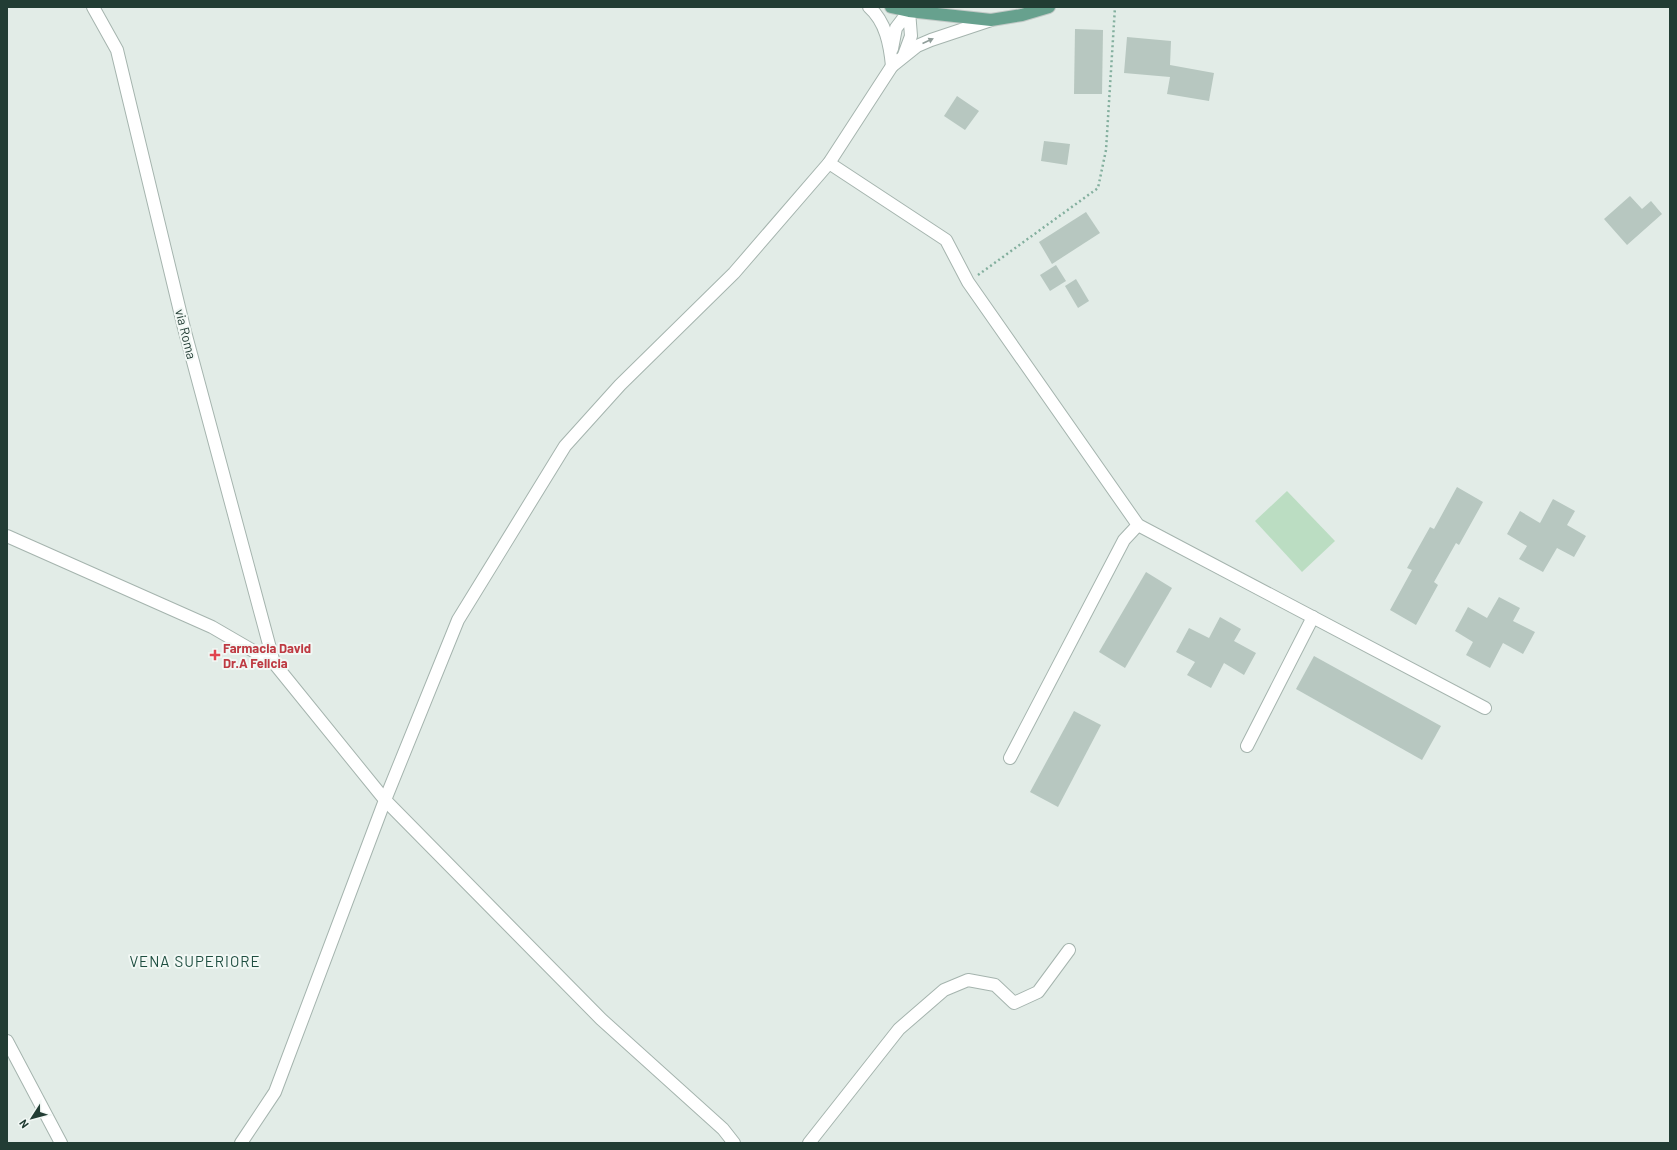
<svg xmlns="http://www.w3.org/2000/svg" width="1677" height="1150" viewBox="0 0 1677 1150" font-family="Barlow,sans-serif">
<style>
.green{fill:#bbddc2}
.building{fill:#b7c7c0}
.lines{fill:none;stroke-linecap:round;stroke-linejoin:round}
.minor-casing{stroke:#a5b4ae;stroke-width:14}
.primary-casing{stroke:#c1c9c6;stroke-width:14}
.path{stroke:#83af9e;stroke-width:2.5;stroke-dasharray:2 3;stroke-linecap:butt}
.minor{stroke:#fff;stroke-width:12}
.primary{stroke:#67a18e;stroke-width:12}
.oneway{fill:#909e9a}
.health-dot{fill:#e0444e;stroke:#f2f8f5;stroke-width:1.5}
.labels{text-anchor:middle;stroke-width:4;stroke-linejoin:round;paint-order:stroke}
.street-label{font-size:13px;fill:#223d34;stroke:#f2f8f5}
.health-label{font-size:13px;font-weight:bold;fill:#be3a42;stroke:#f2f8f5;text-anchor:start}
.quarter-label{font-size:15px;letter-spacing:1px;fill:#1e4e40;stroke:#f2f8f5}
</style>
<rect width="100%" height="100%" fill="#e2ece7"/>
<path class="green" d="M1287 491 1335 541 1302 572 1255 521Z"/>
<g class="building">
<path d="M1075 29 1103 30 1102 94H1074Z"/>
<path d="M1127 37 1171 41 1170 65 1214 73 1209 101 1167 94 1170 77 1124 73Z"/>
<path d="M957 96 979 111 965 130 944 116Z"/>
<path d="M1044 141 1070 144 1067 165 1041 161Z"/>
<path d="M1630 196 1642 209 1651 201 1662 214 1627 245 1604 219Z"/>
<path d="M1086 212 1100 233 1052 264 1039 242Z"/>
<path d="M1056 265 1066 281 1050 291 1040 275Z"/>
<path d="M1076 279 1089 301 1078 308 1065 286Z"/>
<path d="M1457 487 1483 502 1459 545 1456 543 1434 582 1438 585 1416 625 1390 610 1412 570 1407 568 1430 527 1434 529Z"/>
<path d="M1553 499 1575 511 1567 525 1586 536 1574 557 1557 548 1543 572 1519 559 1527 546 1507 534 1520 511 1540 523Z"/>
<path d="M1146 572 1172 588 1125 668 1099 652Z"/>
<path d="M1499 597 1520 608 1513 621 1535 632 1523 654 1503 643 1490 668 1466 655 1473 642 1455 631 1468 607 1487 618Z"/>
<path d="M1220 617 1241 629 1234 641 1256 653 1244 675 1224 663 1211 688 1187 675 1195 662 1176 652 1189 628 1209 638Z"/>
<path d="M1314 656 1441 726 1422 760 1296 689Z"/>
<path d="M1074 711 1101 725 1058 807 1030 792Z"/>
</g>
<g class="lines">
<defs>
<g id="minor">
<path d="M93 7 117 50 184 328 274 663"/>
<path d="M869 7C886 22 890 45 892 66L917 46 931 40 991 20"/>
<path d="M892 49 896 28 909 11 911 36 904 55"/>
<path d="M829 163 946 240 968 282 1138 525 1485 708"/>
<path d="M7 536 212 627 274 663 385 800 601 1019 723 1129 734 1143"/>
<path d="M1247 746 1313 617"/>
<path d="M1010 758 1124 540 1138 525"/>
<path d="M7 1041 61 1143"/>
<path d="M241 1143 275 1092 385 800 458 620 565 446 620 385 734 273 829 163 892 66"/>
<path d="M809 1143 899 1029 944 990 968 980 995 985 1014 1003 1038 992 1069 950"/>
</g>
<path id="primary" d="M891 7 909 11 991 20 1022 15 1049 7"/>
</defs>
<use href="#minor" class="minor-casing"/>
<use href="#primary" class="primary-casing"/>
<path class="path" d="M978 275 1098 188 1106 150 1115 7"/>
<use href="#minor" class="minor"/>
<use href="#primary" class="primary"/>
</g>
<defs><path id="oneway-solid" d="M-6-.8H1V-3.2L6.5 0L1 3.2V.8H-6Z"/></defs>
<use class="oneway" href="#oneway-solid" transform="translate(928 41) rotate(-24)"/>
<path class="health-dot" d="M213 649h4v4h4v4h-4v4h-4v-4h-4v-4h4z"/>
<g class="labels">
<g class="street-label">
<text transform="translate(186 334) rotate(76)" y="5">via Roma</text>
</g>
<g class="health-label">
<text x="223" y="653">Farmacia David<tspan x="223" dy="15">Dr.A Felicia</tspan></text>
</g>
<g class="quarter-label">
<text x="195" y="967">VENA SUPERIORE</text>
</g>
</g>
<rect width="1677" height="1150" fill="none" stroke="#223d34" stroke-width="16"/>
<g transform="translate(32 1118) rotate(234)" stroke="#f2f8f5" stroke-width="3" paint-order="stroke">
<path d="M0-3L7 15L0 10L-7 15Z" fill="#223d34"/>
<text y="-6" font-size="11" font-weight="bold" text-anchor="middle" fill="#223d34">N</text>
</g>
</svg>
